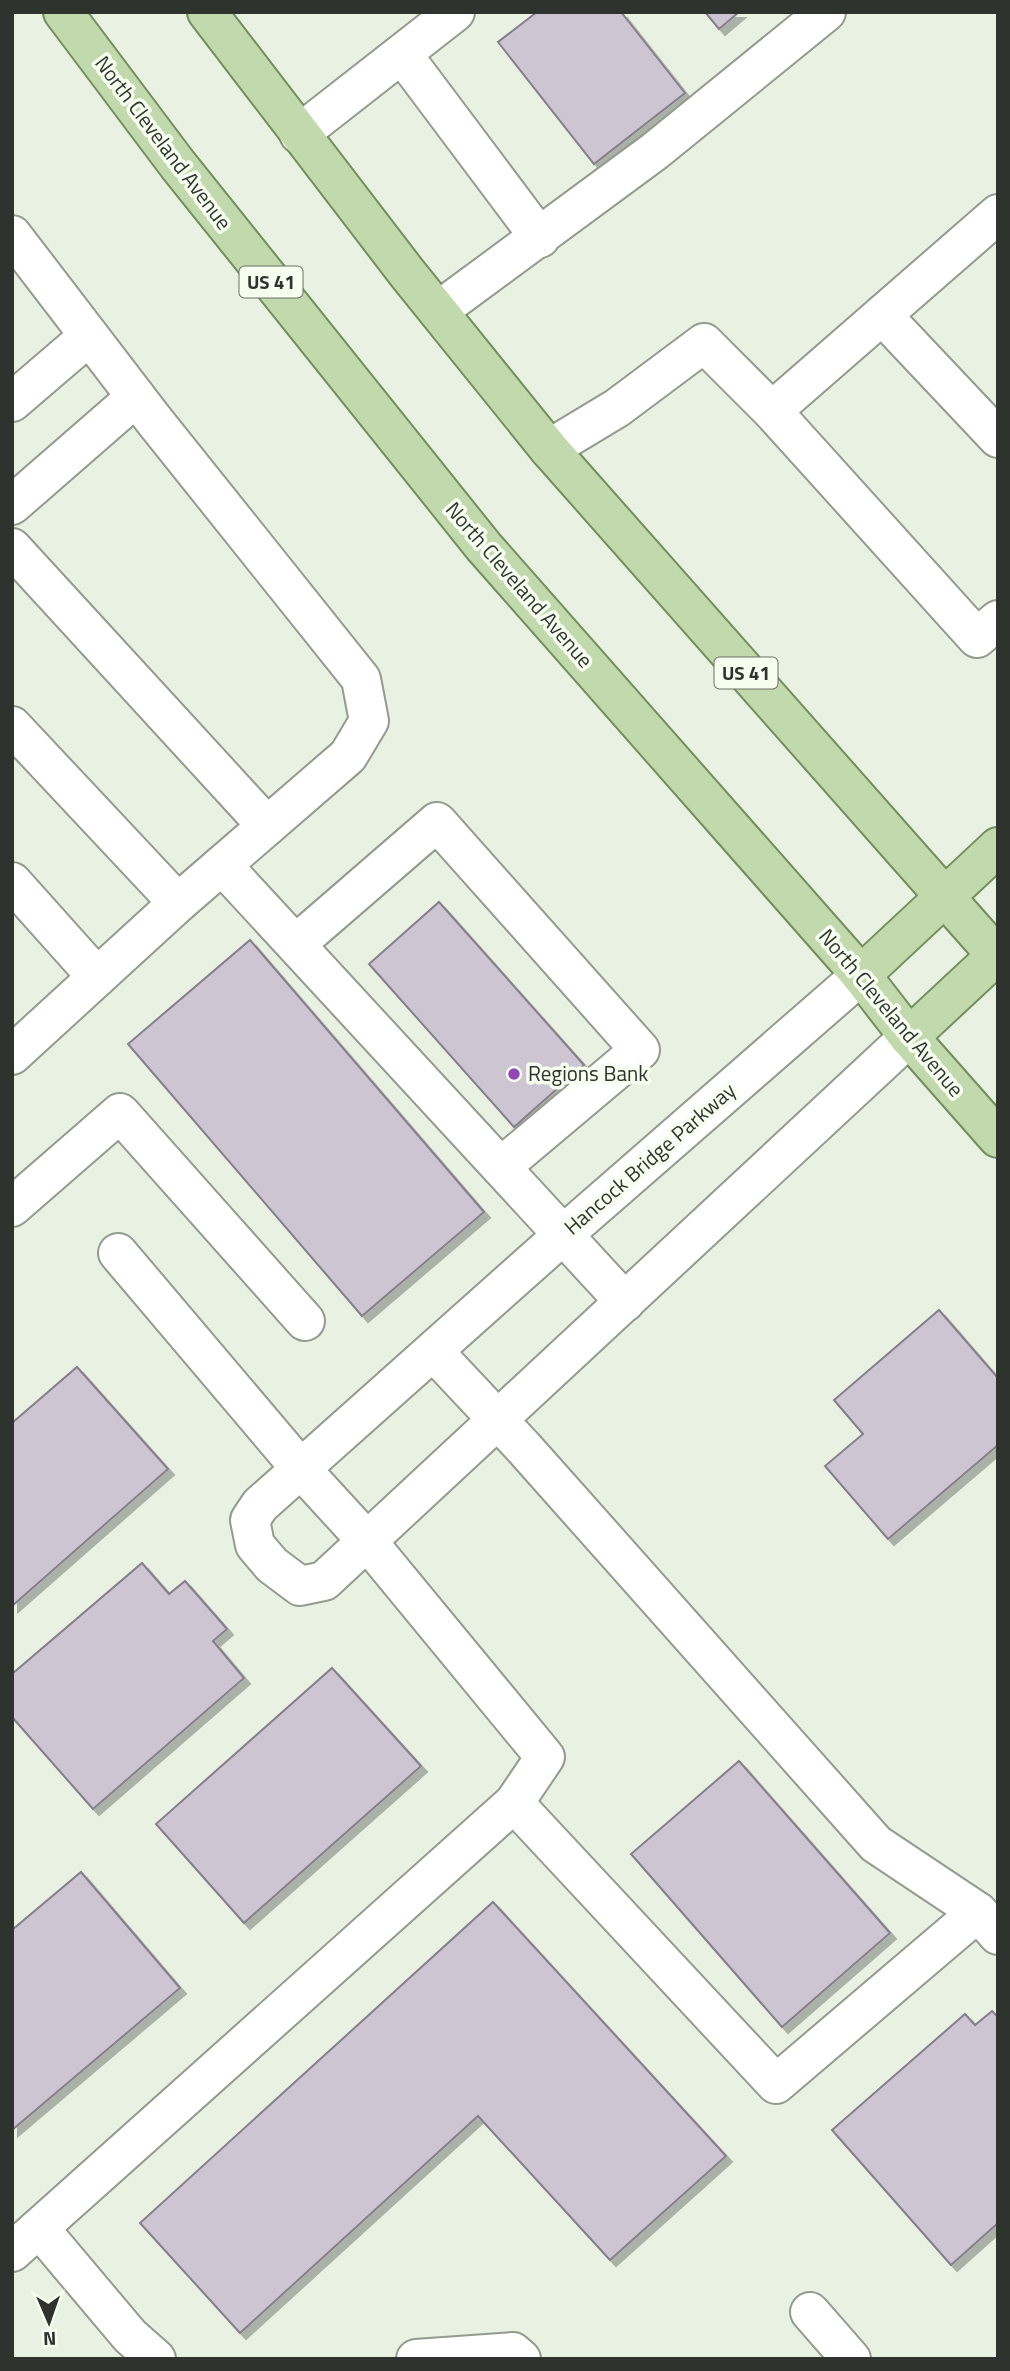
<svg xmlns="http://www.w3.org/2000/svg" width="1010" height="2371" viewBox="0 0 1010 2371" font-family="'Titillium Web',sans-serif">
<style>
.building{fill:#cec5d3;stroke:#867e8b;stroke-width:2;filter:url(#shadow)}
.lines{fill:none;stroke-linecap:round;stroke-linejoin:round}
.minor-casing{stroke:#939b8d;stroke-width:42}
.major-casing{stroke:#738e5c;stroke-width:42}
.minor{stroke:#fff;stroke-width:38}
.major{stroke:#c1d9ac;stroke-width:38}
.poi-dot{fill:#9346b7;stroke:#f6feef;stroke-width:2.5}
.labels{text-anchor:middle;stroke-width:7;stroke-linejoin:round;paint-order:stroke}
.shield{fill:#f6feef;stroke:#6b7067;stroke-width:2}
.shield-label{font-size:19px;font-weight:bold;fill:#2f332d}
.street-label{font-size:21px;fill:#2f332d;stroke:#f6feef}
.poi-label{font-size:21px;fill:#2f332d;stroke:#f6feef;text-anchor:start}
</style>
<defs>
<filter id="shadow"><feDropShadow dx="6" dy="6" stdDeviation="0" flood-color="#0004"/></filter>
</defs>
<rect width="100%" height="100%" fill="#e8f1e2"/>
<g class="building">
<path d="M537 12H621L685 93 594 164 498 42Z"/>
<path d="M705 12H739L719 29Z"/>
<path d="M439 902 584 1065 514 1127 369 964Z"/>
<path d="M250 940 484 1212 362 1316 128 1044Z"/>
<path d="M939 1310 998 1378V1445L888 1539 825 1466 863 1434 834 1400Z"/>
<path d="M77 1367 168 1469 12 1606V1423Z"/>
<path d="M142 1563 169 1594 185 1581 227 1629 213 1641 244 1678 93 1809 12 1717V1674Z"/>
<path d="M332 1668 421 1766 244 1923 156 1824Z"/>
<path d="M739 1761 890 1933 782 2027 631 1854Z"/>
<path d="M81 1872 180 1988 12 2130V1930Z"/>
<path d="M493 1902 726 2156 610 2260 478 2116 240 2333 140 2223Z"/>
<path d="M992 2011 998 2017V2223L951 2265 832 2130 965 2014 975 2025Z"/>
</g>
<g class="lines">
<defs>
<g id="minor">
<path d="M402 54 540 238"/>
<path d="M299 134 455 12"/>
<path d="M12 235 153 419 361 679 369 721 348 756 178 903 12 1055"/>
<path d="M438 311 655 151 826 12"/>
<path d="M882 315 998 438"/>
<path d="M12 402 89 336"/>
<path d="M772 411 977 638 998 620"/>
<path d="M549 449 617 408 704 343 772 411 998 214"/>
<path d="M12 505 136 397"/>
<path d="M12 548 267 826"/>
<path d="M12 726 178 903"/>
<path d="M222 865 625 1302"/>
<path d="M12 882 97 977"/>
<path d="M296 944 437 822 640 1050 501 1167"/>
<path d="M861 975 564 1234 260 1505 250 1520 255 1545 272 1565 300 1586 324 1581 909 1037"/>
<path d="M12 1207 120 1113 305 1321"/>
<path d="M434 1352 524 1448 876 1844 978 1912 998 1935"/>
<path d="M514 1803 776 2084 978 1912"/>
<path d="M39 2228 130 2336 156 2359"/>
<path d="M12 2252 514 1803 545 1757 367 1541 301 1469 118 1253"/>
<path d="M810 2312 851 2359"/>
<path d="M416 2359 513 2352 521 2359"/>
</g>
<g id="major">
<path d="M63 12 178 165 484 547 861 975 909 1037 998 1138"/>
<path d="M207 12 407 273 549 449 998 957"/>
<path d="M861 975 998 847"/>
<path d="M909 1037 998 954"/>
</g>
</defs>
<use href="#minor" class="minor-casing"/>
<use href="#major" class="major-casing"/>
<use href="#minor" class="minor"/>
<use href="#major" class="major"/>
</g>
<circle class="poi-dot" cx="514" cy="1074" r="7"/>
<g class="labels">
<g class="shield">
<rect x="239.5" y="266.5" width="63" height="31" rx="5"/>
<rect x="714.5" y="657.5" width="63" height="31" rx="5"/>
</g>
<g class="shield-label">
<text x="271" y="289">US 41</text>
<text x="746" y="680">US 41</text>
</g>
<g class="street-label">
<text transform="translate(163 143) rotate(53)" y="7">North Cleveland Avenue</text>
<text transform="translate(519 585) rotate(49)" y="7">North Cleveland Avenue</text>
<text transform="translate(891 1013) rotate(50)" y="7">North Cleveland Avenue</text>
<text transform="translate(650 1159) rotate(-41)" y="7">Hancock Bridge Parkway</text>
</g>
<g class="poi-label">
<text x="528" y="1081">Regions Bank</text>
</g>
</g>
<rect width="1010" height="2371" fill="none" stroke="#2f332d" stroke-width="28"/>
<g transform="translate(49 2322) rotate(178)" stroke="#f6feef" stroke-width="5" paint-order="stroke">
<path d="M0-5L12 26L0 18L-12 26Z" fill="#2f332d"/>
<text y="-10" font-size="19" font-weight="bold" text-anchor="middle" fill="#2f332d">N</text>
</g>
</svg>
